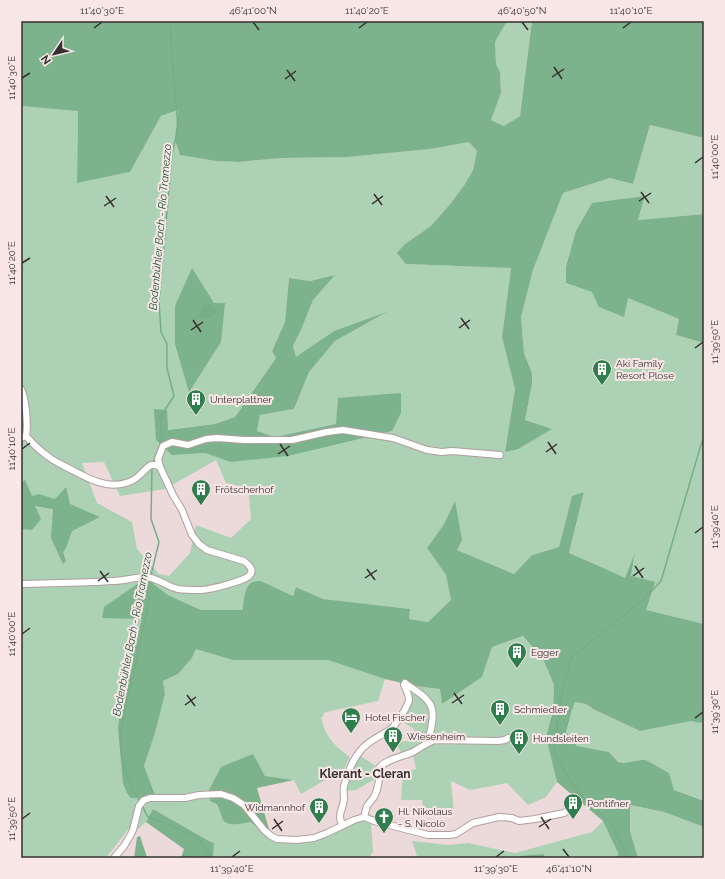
<svg xmlns="http://www.w3.org/2000/svg" width="725" height="879" viewBox="0 0 725 879" font-family="Raleway,sans-serif">
<style>
.green{fill:#acd1b5;fill-rule:evenodd}
.forest{fill:#7cb28c}
.water{fill:#78ae87}
.lines{fill:none;stroke-linecap:round;stroke-linejoin:round}
.stream{stroke:#78ae87;stroke-width:1.5}
.minor-casing{stroke:#b09f9f;stroke-width:8}
.minor{stroke:#fff;stroke-width:6}
.ticks{fill:none;stroke:#362f2f;stroke-width:1.5}
.labels{text-anchor:middle;stroke-width:4;stroke-linejoin:round;paint-order:stroke}
.poi-label{font-size:10px;fill:#362f2f;stroke:#f9e7e7;text-anchor:start}
.water-label{font-size:11px;font-style:italic;fill:#195631;stroke:#f9e7e7}
.quarter-label{font-size:12px;font-weight:bold;fill:#362f2f;stroke:#f9e7e7}
.neatline{fill:none;stroke:#362f2f;stroke-width:1.5}
.ticks-label{font-size:10px;text-anchor:middle;fill:#362f2f}
</style>
<rect width="100%" height="100%" fill="#ecdada"/>
<g class="green">
<path d="M507 21H532L520 116 504 126 491 120 501 93 500 72 496 64 495 42Z"/>
<path d="M21 106 78 110 77 183 130 172 161 116 179 110 175 140 180 155 216 161 239 162 280 158 348 157 430 149 469 142 477 151 473 170 465 184 451 203 431 226 405 244 406 264 511 268 502 337 515 389 505 452 551 429 525 420 532 384V373L524 353 521 317 533 270 563 193 610 178 633 184 650 125 704 138V214L638 220 645 197 566 283 592 292 628 298 679 319 676 335 704 343V624L645 610 631 576 635 556 625 579 599 566 569 553 584 493 572 496 559 547 532 555 514 574 457 550 455 501 444 524 427 548 446 575 451 600 428 622 409 619 410 609 322 599 297 587 293 596 261 581 243 602V610H201L168 595 146 578 102 617 142 619 127 666 119 726 156 796 144 766 155 733 165 694 163 681 178 674 192 658 196 648 233 660H328L385 679 378 701 326 712 324 713 323 717H321C325 737 335 746 350 757L344 769 301 794 294 780 265 776 253 755 208 792 210 801C218 804 219 809 221 817L235 824 250 822 271 836 314 838 359 820 371 824 373 851 369 858H213L214 843 209 841 153 809 146 822 138 829 130 827 109 854 105 858H21ZM335 275 313 300 301 330 293 346 296 358 334 331 384 314 335 341 309 372 294 409 260 415 257 431 275 437 337 424 338 398 392 431 355 439 230 462 205 453 172 455 154 409 167 411V430L215 424 235 417 276 358 272 351 285 322 289 278 310 281ZM216 460 226 483 248 488 251 519 231 538 196 525 190 553 169 576 159 574 137 549 132 522 97 503 82 463 104 462 120 496 165 489Z"/>
<path d="M523 636 543 659 554 685 553 711 546 737 557 782 546 797 528 805 507 783 470 790 451 781 454 813 424 814 422 800H401L403 772 416 769 412 751 402 754 397 745 401 742 416 739 414 729 399 720 409 703 415 686 440 689 442 704 482 677 492 647Z"/>
<path d="M575 702 586 704 595 710 640 731 691 721 700 723 704 721V801L674 790 669 773 646 760H641L623 763 618 762 609 752 577 746 566 732 572 710Z"/>
<path d="M359 755 373 764 377 768V778L356 790 346 791C347 779 354 766 359 755Z"/>
<path d="M629 805 664 812 704 827V858H638L630 831Z"/>
<path d="M603 821 618 853V858H545L544 854 520 857 521 858H411L417 856 412 841 449 845 468 843 515 853 592 832Z"/>
</g>
<g class="forest">
<path d="M21 21H507L495 42 496 64 500 72 501 93 491 120 504 126 520 116 532 21H704V138L650 125 633 184 610 178 563 193 533 270 521 317 524 353 532 373V384L525 420 552 429 518 449 505 452 515 389 502 337 511 268 406 264 397 253 405 244 431 226 451 203 465 184 473 170 477 151 469 142 430 149 348 157 280 158 239 162 216 161 180 155 175 140 178 110 161 116 130 172 77 183 78 111 21 106Z"/>
<path d="M645 196 638 220 704 214V343L676 335 679 319 628 298 624 317 599 307 592 292 566 283V267L576 231 592 203Z"/>
<path d="M192 268 214 303H225L221 342 189 392 175 344V306Z"/>
<path d="M335 275 313 300 301 330 293 346 296 357 334 331 387 312 335 341 309 372 294 409 260 415 257 431 275 437 336 424 338 398 401 393V413L392 431 288 456 230 462 205 453 172 455 156 440 154 409 167 410 168 430 215 424 235 417 276 358 272 351 285 322 289 278 310 281Z"/>
<path d="M25 480 32 496 39 494 55 499 66 487 70 504 100 517 72 531 66 548 63 552 66 561 63 564 51 538 53 509 35 506 41 519 32 530 21 529V482Z"/>
<path d="M584 492 569 553 599 566 625 578 635 553 631 576 655 582 646 610 704 624V721L700 723 691 721 640 731 595 710 586 704 575 702 572 710 566 732 577 746 609 752 618 762 623 763 641 760H646L669 773 674 790 704 801V827L664 812 630 805V831L638 858H618V853L603 821 557 782 546 737 553 711 554 685 543 659 523 636 492 647 482 677 442 704 440 689 415 686 385 679 328 660H233L196 649 192 658 178 674 163 681 165 694 155 733 144 766 156 797 131 798 127 793 123 783 118 728 127 666 142 619 102 618 104 607 146 578 168 595 201 610H243C243 603 245 586 251 583 254 581 258 581 261 581L293 596 296 587 323 599 410 609 409 619 428 622 451 600 446 575 427 548 444 524 455 501 462 540 457 550 514 574 532 555 559 547 572 496Z"/>
<path d="M253 754 265 776 294 780 257 788 271 836 250 822C244 823 237 825 230 824 219 822 222 810 216 804 214 803 212 802 210 801L208 792 221 767Z"/>
<path d="M153 809 209 841 214 843 213 858H197L194 856 193 858H181L184 849 146 822Z"/>
<path d="M140 836 146 854 147 858H134L137 837Z"/>
<path d="M544 854 545 858H521L520 856Z"/>
</g>
<path class="water" d="M210 304 216 308 217 313 211 318H202L200 315 201 309 203 306Z"/>
<g class="lines">
<g class="stream">
<path d="M153 463 162 439 160 417 174 396 167 368V344L161 332 159 302 172 154 178 128 170 30 171 21"/>
<path d="M151 575 159 542 151 519 152 467"/>
<path d="M140 802C131 785 123 769 121 750 119 728 126 706 131 684 137 658 142 632 148 606L149 600 147 590 150 579"/>
<path d="M142 805 147 816 197 837 212 858"/>
<path d="M628 858 611 823 585 800 566 774 554 751 561 697 571 658 644 599 661 581 700 448 704 436"/>
</g>
<defs>
<g id="minor">
<path d="M21 389C26 399 28 425 26 436"/>
<path d="M21 438 26 436C33 444 40 451 49 457 55 462 63 465 70 469 89 479 108 490 129 482 139 479 143 470 151 465H156L160 467"/>
<path d="M21 584C52 583 82 583 113 581 124 581 135 577 146 577 156 577 167 587 178 589 185 590 195 590 202 590 212 589 241 582 249 576 255 570 249 565 244 561L207 550 199 544 196 540 192 535 182 510 173 495 160 467 158 459 163 446 172 442 188 445 206 439 217 438 244 440H292L327 432 343 430 393 438 427 450 442 452 452 451 500 455"/>
<path d="M405 683C414 690 429 697 432 709 434 716 431 730 429 737L430 741"/>
<path d="M364 817 367 806 374 797 377 790 379 780V768C386 759 402 757 413 752 420 748 426 743 435 740L498 741 505 740 508 738"/>
<path d="M342 825C337 812 343 811 344 799 344 795 343 790 344 786 347 775 353 759 361 750 369 740 381 736 391 729 396 725 408 706 409 700 409 695 406 689 404 685L405 683"/>
<path d="M114 858 124 846 130 836 133 830 139 806 144 800 150 798H185L199 795 221 794 233 798 244 805 264 830 271 836 277 839 297 840 314 838 327 833 354 820 364 817 374 821 428 835H450L456 834 473 823 499 817 512 818 519 821 535 819 564 813 578 803"/>
</g>
</defs>
<use href="#minor" class="minor-casing"/>
<use href="#minor" class="minor"/>
</g>
<path class="ticks" d="M253 22 259 30M522 22 528 30M94 28 102 22M359 28 367 22M623 28 631 22M554 67 562 79M287 70 295 81M552 77 564 69M22 78 30 73M285 79 296 71M695 163 703 157M641 192 649 203M374 194 382 205M106 196 114 207M639 201 651 193M372 204 383 196M104 206 116 198M22 263 30 258M461 318 469 329M193 320 201 332M459 328 470 320M191 330 203 322M695 348 703 342M548 442 556 454M280 444 288 456M22 449 30 443M546 452 557 444M278 454 290 446M695 533 703 527M635 566 643 578M367 569 375 580M100 571 108 582M633 576 644 568M365 578 377 570M98 581 109 573M22 634 30 628M454 693 462 704M187 695 195 706M452 703 464 695M185 705 196 697M695 718 703 712M541 817 549 829M22 819 30 813M274 819 282 831M539 827 551 819M272 829 283 821M563 849 569 857M232 857 240 851M496 857 504 851"/>
<defs>
<symbol id="building-pin" viewBox="-11 -11 22 30"><path d="M0 17L-7.5 6A9.5 9.5 0 1 1 7.5 6Z" fill="#307d4d" stroke="#f9e7e7"/><path d="M-4-6H4V6H1V3H-1V6H-4ZM-2.5-4.3h1.7v1.8h-1.7ZM.8-4.3h1.7v1.8H.8ZM-2.5-1h1.7V.8h-1.7ZM.8-1h1.7V.8H.8Z" fill="#fff"/></symbol>
<symbol id="hotel-pin" viewBox="-11 -11 22 30"><path d="M0 17L-7.5 6A9.5 9.5 0 1 1 7.5 6Z" fill="#307d4d" stroke="#f9e7e7"/><path d="M-6-4.5h1.5V1H6V5H4.5V3h-9V5H-6ZM-4 0a1.8 1.8 0 1 1 3.6 0ZM.5 0V-2.5h3Q6-2.5 6 0Z" fill="#fff"/></symbol>
<symbol id="church-pin" viewBox="-11 -11 22 30"><path d="M0 17L-7.5 6A9.5 9.5 0 1 1 7.5 6Z" fill="#307d4d" stroke="#f9e7e7"/><path d="M-1.2-6h2.4v3.5h3.3v2.4h-3.3V6h-2.4V-.1h-3.3v-2.4h3.3Z" fill="#fff"/></symbol>
</defs>
<g fill-rule="evenodd">
<use href="#building-pin" x="591" y="358" width="22" height="30"/>
<use href="#building-pin" x="185" y="388" width="22" height="30"/>
<use href="#building-pin" x="190" y="478" width="22" height="30"/>
<use href="#building-pin" x="506" y="641" width="22" height="30"/>
<use href="#building-pin" x="489" y="698" width="22" height="30"/>
<use href="#hotel-pin" x="340" y="706" width="22" height="30"/>
<use href="#building-pin" x="382" y="725" width="22" height="30"/>
<use href="#building-pin" x="508" y="727" width="22" height="30"/>
<use href="#building-pin" x="562" y="792" width="22" height="30"/>
<use href="#building-pin" x="308" y="796" width="22" height="30"/>
<use href="#church-pin" x="373" y="806" width="22" height="30"/>
</g>
<g class="labels">
<g class="poi-label">
<text x="616" y="367">Aki Family<tspan x="616" dy="12">Resort Plose</tspan></text>
<text x="210" y="403">Unterplattner</text>
<text x="215" y="493">Frötscherhof</text>
<text x="531" y="656">Egger</text>
<text x="514" y="713">Schmiedler</text>
<text x="365" y="721">Hotel Fischer</text>
<text x="407" y="740">Wiesenheim</text>
<text x="533" y="742">Hundsleiten</text>
<text x="587" y="807">Pontifner</text>
<text x="305" y="811" text-anchor="end">Widmannhof</text>
<text x="398" y="815">Hl. Nikolaus<tspan x="398" dy="12">- S. Nicolò</tspan></text>
</g>
<g class="water-label">
<text transform="translate(160 227) rotate(-85)" y="4">Bodenbühler Bach - Rio Tramezzo</text>
<text transform="translate(132 634) rotate(-79)" y="4">Bodenbühler Bach - Rio Tramezzo</text>
</g>
<g class="quarter-label">
<text x="365" y="778">Klerant - Cleran</text>
</g>
</g>
<rect width="725" height="879" fill="none" stroke="#f9e7e7" stroke-width="44"/>
<g transform="translate(54 54) rotate(235)" stroke="#f9e7e7" stroke-width="3" paint-order="stroke">
<path d="M0-3L7 15L0 10L-7 15Z" fill="#362f2f"/>
<text y="-6" font-size="11" font-weight="bold" text-anchor="middle" fill="#362f2f">N</text>
</g>
<rect x="22" y="22" width="681" height="835" class="neatline"/>
<g class="ticks-label">
<text x="102" y="14">11°40'30"E</text>
<text x="253" y="14">46°41'00"N</text>
<text x="367" y="14">11°40'20"E</text>
<text x="522" y="14">46°40'50"N</text>
<text x="631" y="14">11°40'10"E</text>
<text transform="translate(11 78) rotate(-90)" y="4">11°40'30"E</text>
<text transform="translate(714 157) rotate(-90)" y="4">11°40'00"E</text>
<text transform="translate(11 263) rotate(-90)" y="4">11°40'20"E</text>
<text transform="translate(714 342) rotate(-90)" y="4">11°39'50"E</text>
<text transform="translate(11 449) rotate(-90)" y="4">11°40'10"E</text>
<text transform="translate(714 527) rotate(-90)" y="4">11°39'40"E</text>
<text transform="translate(11 634) rotate(-90)" y="4">11°40'00"E</text>
<text transform="translate(714 712) rotate(-90)" y="4">11°39'30"E</text>
<text transform="translate(11 819) rotate(-90)" y="4">11°39'50"E</text>
<text x="232" y="872">11°39'40"E</text>
<text x="496" y="872">11°39'30"E</text>
<text x="569" y="872">46°41'10"N</text>
</g>
</svg>
